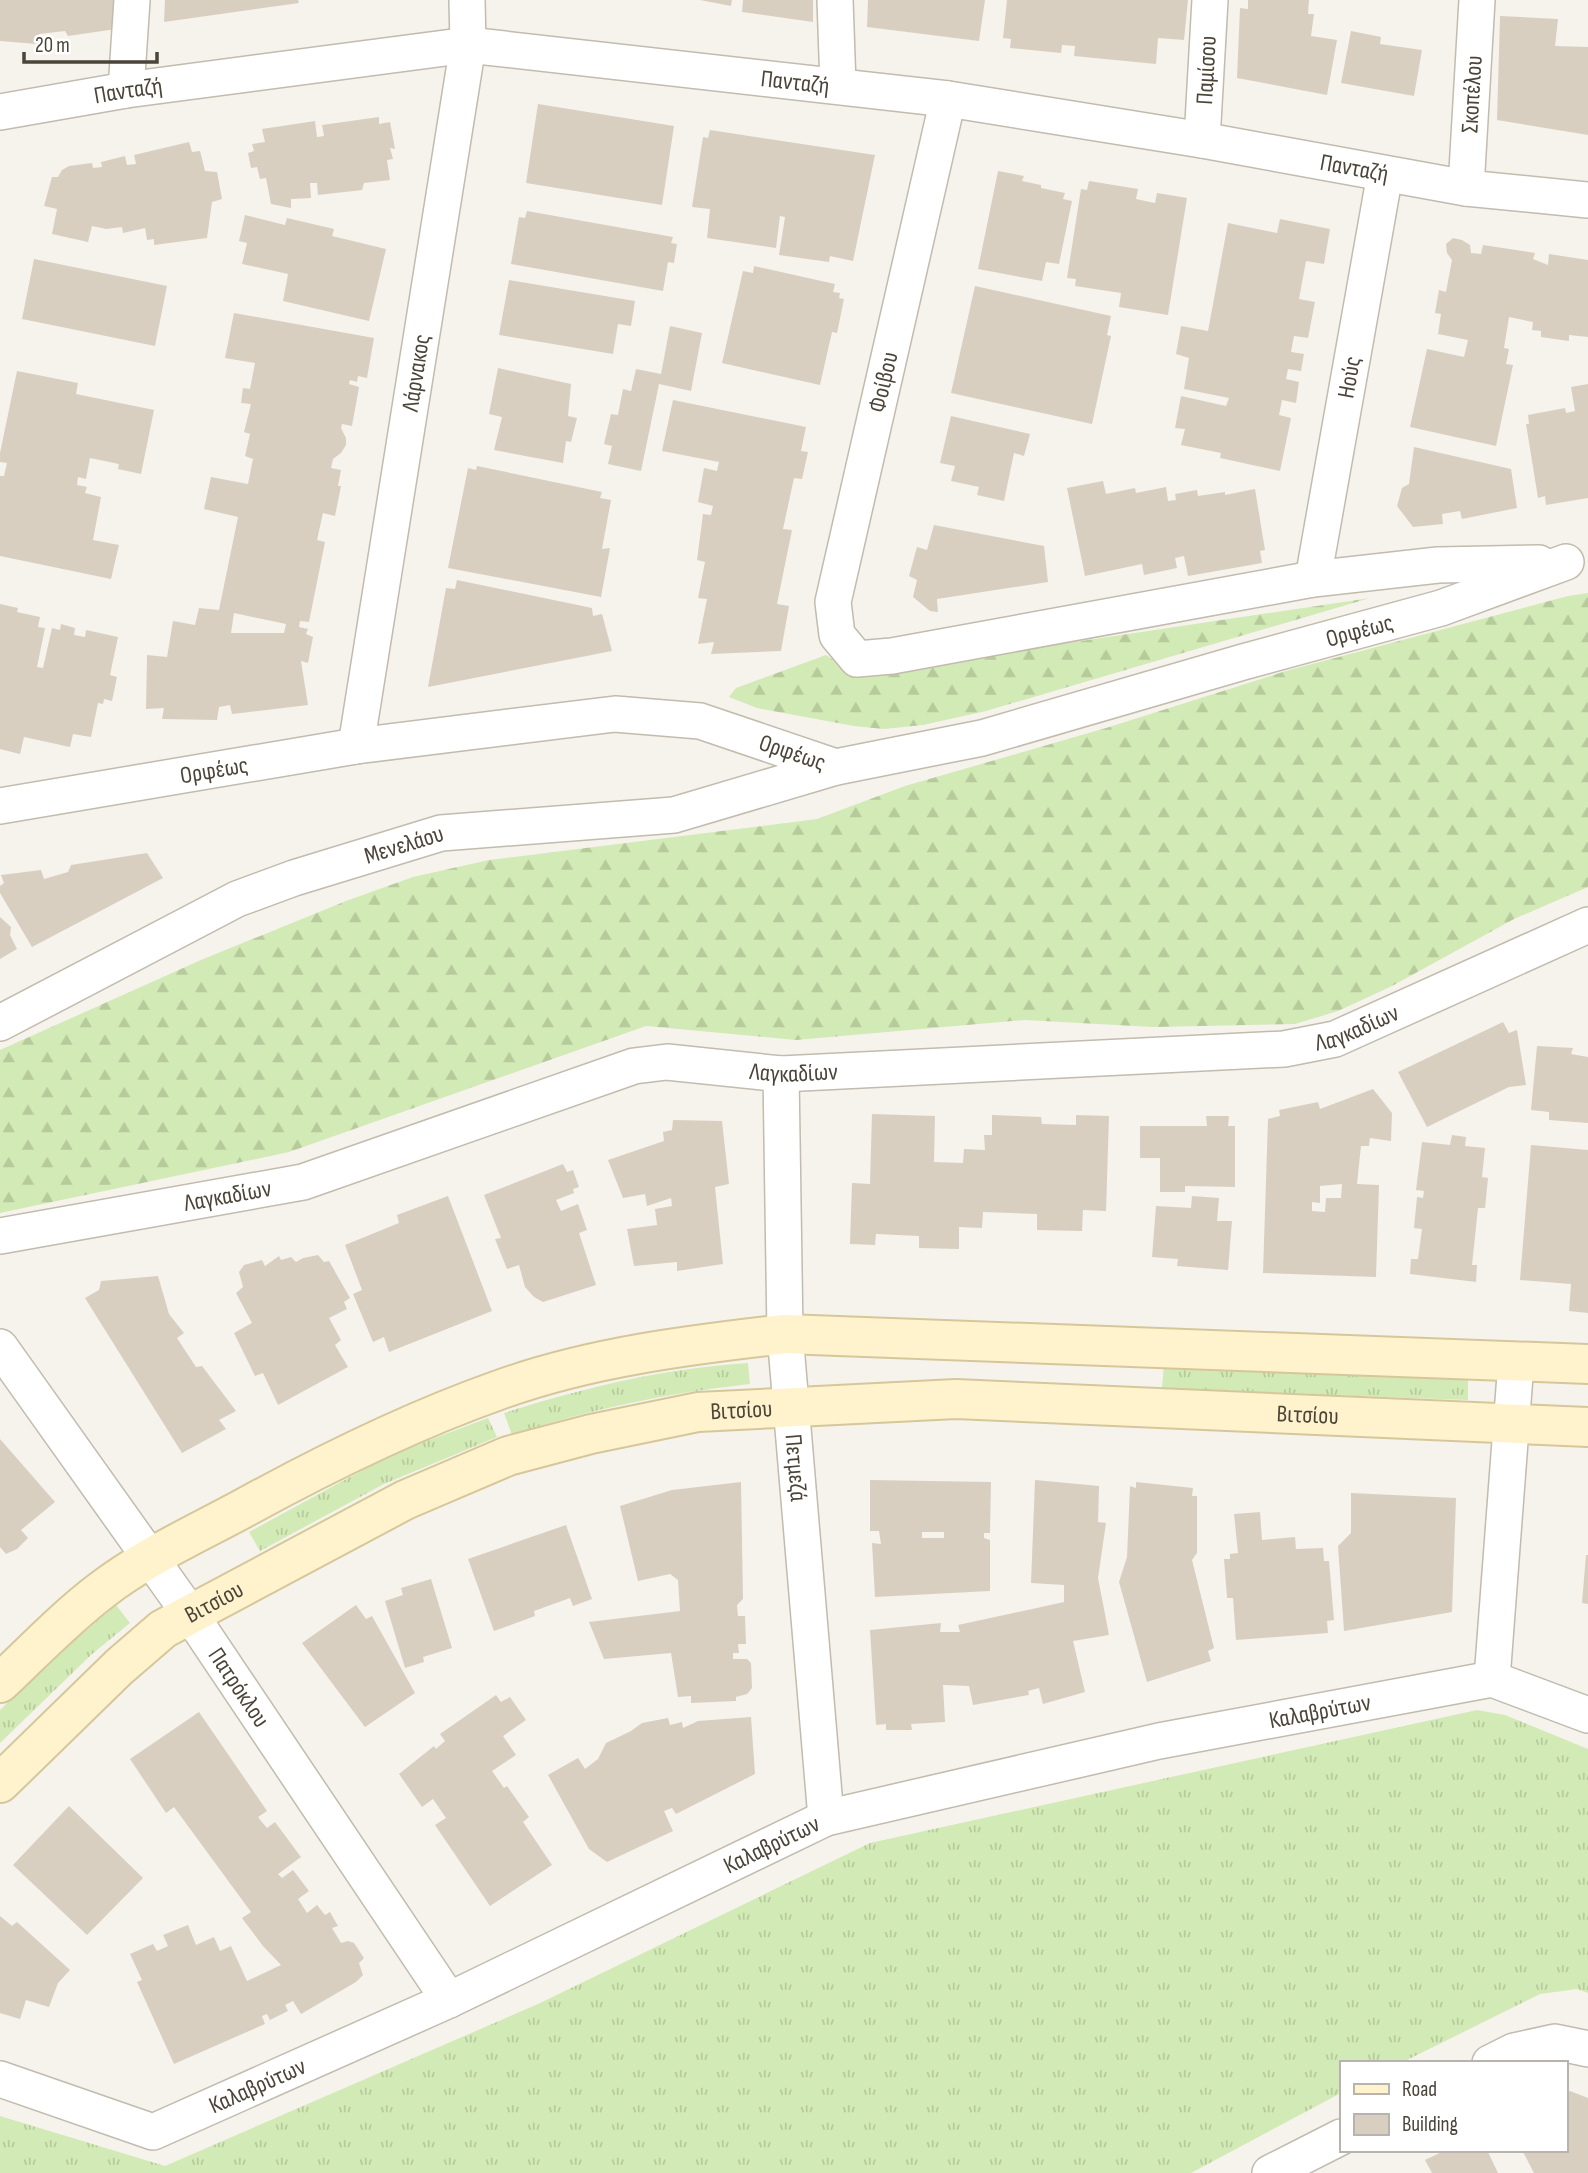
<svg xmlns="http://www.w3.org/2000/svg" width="1588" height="2173" viewBox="0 0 1588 2173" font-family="'Sofia Sans Condensed',sans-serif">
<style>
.grass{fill:url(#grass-tufts)}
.forest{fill:url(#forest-firs)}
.building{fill:#d8cfc1;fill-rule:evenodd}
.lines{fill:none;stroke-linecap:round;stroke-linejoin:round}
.street-casing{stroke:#c2bbae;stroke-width:38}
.secondary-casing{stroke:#d6c79b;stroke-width:42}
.street{stroke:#fff;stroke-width:35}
.secondary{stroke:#fff3cd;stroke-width:38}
.labels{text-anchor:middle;stroke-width:6;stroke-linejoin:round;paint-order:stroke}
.street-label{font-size:24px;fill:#4b4439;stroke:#fff}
</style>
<defs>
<pattern id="grass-tufts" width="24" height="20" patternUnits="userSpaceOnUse" patternTransform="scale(1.75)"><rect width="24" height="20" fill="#d2eab5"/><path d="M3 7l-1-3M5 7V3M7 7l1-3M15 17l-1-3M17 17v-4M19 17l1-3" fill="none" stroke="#b6ca9c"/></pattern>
<pattern id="forest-firs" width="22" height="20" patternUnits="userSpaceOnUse" patternTransform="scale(1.75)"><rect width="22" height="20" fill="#d2eab5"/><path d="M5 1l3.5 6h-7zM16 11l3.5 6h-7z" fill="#b6ca9c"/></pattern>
</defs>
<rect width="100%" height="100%" fill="#f6f3ec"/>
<g class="grass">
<path d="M748 1363 750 1384C668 1393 590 1409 512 1435L504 1413C587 1387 661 1369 748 1363Z"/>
<path d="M1164 1364 1468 1377V1400L1162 1389Z"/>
<path d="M488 1418 497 1437 384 1484 260 1551 249 1532 374 1464 411 1447Z"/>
<path d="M116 1605 130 1623 91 1655 0 1743V1710L57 1655Z"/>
<path d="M1477 1710 1505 1715 1588 1749V1993L1577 1989 1540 1994 1401 2063H1341V2093L1191 2173H0V2116L165 2166 538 2004 870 1843Z"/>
</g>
<g class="forest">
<path d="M1588 593V887L1514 919 1392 986 1338 1011 1295 1024 1153 1027 1025 1020 796 1040 646 1026 289 1152 0 1213V1050L201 960 346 901 413 877 489 860 817 819 905 786 1106 728 1286 671 1568 596Z"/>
<path d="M1370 598 986 711 923 725 884 729 854 726 757 708 729 697 736 688 826 655 847 669 880 671Z"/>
</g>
<g class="building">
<path d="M0 0H125L123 28 68 36 65 31 39 34 37 44 0 41Z"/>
<path d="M165 0H298L299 3 164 22Z"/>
<path d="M700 0H732L731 6Z"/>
<path d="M743 0H813V22L742 12Z"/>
<path d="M868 0H985L979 41 867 27Z"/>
<path d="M1007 0H1188L1184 40 1158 38 1156 64 1074 56 1075 46 1062 45 1061 53 1010 48 1011 39 1003 38Z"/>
<path d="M1248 0H1309L1308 14H1314L1311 36 1337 40 1327 95 1237 78 1240 8 1248 9Z"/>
<path d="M1500 16 1558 19 1555 46 1588 47V135L1497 120Z"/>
<path d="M1351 31 1381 37 1380 44 1422 50 1414 96 1341 83Z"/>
<path d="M538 104 674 126 662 205 526 183Z"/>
<path d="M379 117V124L390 122 395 149 390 148 393 159 387 160 390 180 364 183 362 190 318 195 317 183H310L311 198 291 199V208L271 204 266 178 260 179 257 167 251 168 248 153 254 151 252 144 265 142 262 129 315 121 317 137 324 136 322 125Z"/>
<path d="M710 130 875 155 853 261 830 256 829 262 779 255 785 217 780 216 776 248 707 238 710 209 692 207 703 137 708 138Z"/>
<path d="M189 142 192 152 200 151 205 171 217 172 222 199 212 202 207 238 154 245V239L147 240 145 228 123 233 122 227 106 229 92 226 88 242 52 234 57 209 44 206 52 177H58L62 170 69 166 92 163 93 168 102 167 101 162 125 156 127 165 136 164 134 155Z"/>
<path d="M998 171 1024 176 1022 181 1041 185V188L1065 193 1063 199 1072 201 1059 264 1046 262 1042 281 978 269Z"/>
<path d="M1089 181 1138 189 1136 199 1155 203 1157 193 1187 198 1168 315 1119 307 1121 293 1075 286 1076 279 1067 278 1081 189 1087 190Z"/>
<path d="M527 211 673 237 671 243 677 244 674 263 668 262 663 291 511 264 519 217 525 218Z"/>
<path d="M245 215 285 225 287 218 334 229 332 236 386 249 369 321 283 301 288 274 242 264 247 243 239 241Z"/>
<path d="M1280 219 1330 229 1324 264 1306 261 1299 299 1315 302 1308 338 1294 336 1291 352 1304 354 1301 371 1288 369 1286 379 1299 382 1296 403 1282 400 1279 415 1291 418 1280 471 1220 458 1221 453 1181 445 1185 429 1175 428 1181 396 1226 406 1229 398 1184 389 1189 358 1176 354 1181 326 1208 331 1228 223 1277 233Z"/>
<path d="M1453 238 1462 240 1470 245 1471 253 1481 254 1483 245 1535 253 1533 259 1548 265 1549 254 1588 260V337L1569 335V341L1541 337V331L1532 330 1533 322 1509 317 1504 348 1509 349 1506 364 1513 365 1496 446 1410 427 1427 349 1464 357 1468 340 1438 334 1441 314 1435 313 1439 290 1446 292 1452 260 1447 253 1446 244Z"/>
<path d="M34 259 167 286 155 346 22 319Z"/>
<path d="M754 266 835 284 833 292 840 293 839 298 844 299 837 333 832 332 820 385 722 363 743 271 753 273Z"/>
<path d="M509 280 635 301 631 326 618 324 613 354 499 335Z"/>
<path d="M975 286 1111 316 1107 335 1111 336 1092 424 951 393Z"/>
<path d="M234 313 374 338 367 378 358 376 357 382 350 380 349 384 359 387 352 426 342 424 341 428 346 438V445L341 453 333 459 331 468 341 470 338 486H341L335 516 323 513 317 540 325 542 309 622 300 621 299 627 308 629 306 634 313 637 308 663 301 661 308 705 232 714 230 705 219 707 217 720 162 719 164 708 146 709 147 655 167 657 173 621 195 625 199 608 219 610 238 517 204 509 211 477 248 484 253 459 245 456 250 434 244 432 251 404 241 403 243 388 250 389 255 363 225 358ZM234 613 286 624 284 633H231Z"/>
<path d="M670 326 702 333 691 391 659 384 641 471 608 464 612 446 604 444 611 414 618 415 623 389 631 391 636 369 661 374Z"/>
<path d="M498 368 571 384 568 416 577 418 571 442 566 441 563 463 494 450 502 417 489 414Z"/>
<path d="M17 371 78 383 76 394 154 410 141 474 118 469 119 464 90 458 86 479 78 477 77 485 87 487 85 493 101 497 93 540 119 545 111 579 0 556V476H4L7 463 0 462V453Z"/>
<path d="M1588 384V498L1546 505 1545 496 1538 498 1526 424H1529L1528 415 1565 408 1566 413 1575 411 1571 387Z"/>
<path d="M673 400 806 427 801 451 808 452 802 479 794 478 783 529 792 530 777 604 789 606 781 651 711 654 714 642 698 644 707 599 698 598 705 562 697 560 703 514 711 515 713 506 698 502 704 468 717 471 719 462 662 451Z"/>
<path d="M951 416 1030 434 1024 456 1014 453 1004 501 977 495 979 487 951 481 955 466 940 463Z"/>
<path d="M1414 447 1511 469 1517 508 1462 519 1460 511 1442 514 1443 524 1413 527 1397 506 1402 488 1409 484Z"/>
<path d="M477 466 602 492 600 498 611 500 602 549 610 548 601 597 448 568 468 468 476 470Z"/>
<path d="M1103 481 1106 494 1135 488 1136 493 1166 487 1168 501 1176 500 1175 494 1197 490 1198 496 1225 492V495L1255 489 1265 550 1260 551 1262 563 1188 576 1184 556 1175 558 1177 568 1144 575 1142 564 1085 576 1067 488Z"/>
<path d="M934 525 1044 546 1048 582 937 599 938 612 930 611 913 597 917 580 909 576 917 547 927 550Z"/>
<path d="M457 580 592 608 593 616 602 614 612 651 428 687 446 588 455 589Z"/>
<path d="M0 604 18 608 17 612 40 617 38 627 45 628 37 667 43 668 52 628 60 630 61 624 75 628 74 635 85 637 86 630 118 637 110 675 117 677 112 701 104 699 103 704 98 703 91 737 73 734 70 747 24 737 20 754 0 749Z"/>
<path d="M147 853 163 878 32 947 0 893V886L4 883 1 875 41 870 44 879 68 872 71 865Z"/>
<path d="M0 917 11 927 10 935 17 949 0 959Z"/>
<path d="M1503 1022 1509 1033 1517 1030 1526 1085 1509 1087 1427 1127 1398 1072Z"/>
<path d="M1537 1046 1573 1048 1571 1054 1588 1057V1123L1549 1120V1112L1531 1110Z"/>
<path d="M1373 1089 1392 1113 1391 1141 1370 1138 1369 1146H1361L1357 1184 1379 1185 1376 1277 1263 1273 1268 1119 1280 1116 1279 1110 1318 1102 1320 1109ZM1342 1184 1341 1198H1326L1325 1212 1312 1211V1202L1320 1203V1186Z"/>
<path d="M872 1114 935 1116 934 1162 963 1163 964 1149 985 1150 984 1135H992V1115L1041 1117 1042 1124 1076 1125V1115L1109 1116 1106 1211 1083 1210 1082 1231 1037 1230V1214L983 1212 982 1228 959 1227V1249L919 1248V1236L876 1234 875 1245 850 1244 852 1183 870 1184Z"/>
<path d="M1206 1116H1229L1228 1126H1235V1187L1185 1186V1192H1160V1158H1140V1126H1207Z"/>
<path d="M673 1120 722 1121 729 1184 715 1187 723 1264 677 1271V1262L634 1266 627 1229 657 1225 655 1209 672 1206 671 1198 647 1206 645 1194 623 1198 608 1160 664 1141 663 1132 672 1130Z"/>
<path d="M1452 1135 1466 1137 1465 1146 1485 1148 1482 1177 1488 1178 1485 1208H1478L1472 1265H1477L1476 1282 1410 1274 1411 1259H1418L1422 1229 1414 1228 1417 1197 1423 1198 1424 1191 1416 1190 1422 1142 1450 1145Z"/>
<path d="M1531 1145 1588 1150V1313L1569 1311 1571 1284 1520 1280Z"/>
<path d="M563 1164 567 1172 573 1170 579 1187 573 1189 574 1193 556 1200 561 1211 578 1204 587 1230 579 1233 596 1285 543 1302 534 1297 525 1287 519 1265 507 1269 495 1239 501 1238 484 1195Z"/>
<path d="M448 1196 492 1311 389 1352 384 1337 373 1342 353 1294 362 1290 345 1245 399 1223 397 1215Z"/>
<path d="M1192 1196 1219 1198 1217 1221H1232L1228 1270 1177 1266 1178 1259 1152 1257 1156 1206 1191 1208Z"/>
<path d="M318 1255 324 1262 329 1261 350 1298 344 1302 347 1309 329 1318 341 1340 335 1345 348 1367 278 1405 263 1373 255 1376 234 1333 252 1323 236 1293 243 1287 239 1272 244 1265 262 1260 265 1266 279 1256 281 1260 291 1257 296 1262 303 1258Z"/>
<path d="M158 1276 169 1314 184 1333 177 1338 196 1367 202 1366 236 1411 219 1420 226 1429 182 1453 85 1298 99 1290 101 1281Z"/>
<path d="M0 1439 55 1502 21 1530 28 1538 17 1549 6 1554 0 1547Z"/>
<path d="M870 1480 991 1482 990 1533H984V1538L990 1540V1591L875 1597 872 1543 881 1544 879 1531H870ZM922 1532H944V1538H922Z"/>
<path d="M1035 1480 1099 1486 1098 1522 1106 1523 1098 1578 1109 1635 1073 1641 1085 1692 1043 1704 1039 1688 1028 1691 1029 1695 973 1705 969 1686 943 1685 945 1722 911 1724 912 1730H886V1724L876 1725 870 1630 941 1623 940 1632H960L958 1625 1064 1602V1585L1031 1583Z"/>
<path d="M741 1482 743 1599 737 1605 738 1616H745L746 1644H738L739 1653H733V1659H747L751 1663 752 1688 747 1694 736 1697V1701L691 1703V1696L678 1697 671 1653 604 1659 589 1622 680 1611 678 1580 670 1574 638 1581 620 1506 672 1490Z"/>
<path d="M1136 1482 1193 1488 1192 1496H1197V1553L1192 1560 1214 1648 1208 1651 1211 1661 1147 1682 1119 1582 1127 1557 1130 1486 1136 1488Z"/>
<path d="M1351 1493 1456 1498 1452 1612 1344 1631 1338 1546 1351 1533Z"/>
<path d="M1260 1512 1262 1540 1295 1537 1296 1549 1323 1548 1324 1561H1329L1334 1620 1327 1621 1328 1633 1236 1640 1233 1598H1227L1224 1559H1230V1554L1238 1553 1234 1514Z"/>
<path d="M566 1525 592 1599 573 1606 570 1598 534 1611 535 1616 494 1631 468 1559Z"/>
<path d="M1586 1555H1588V1604L1582 1603Z"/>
<path d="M431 1579 452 1648 423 1657 424 1662 405 1668 385 1601 403 1595 401 1588Z"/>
<path d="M356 1605 366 1619 372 1616 415 1693 365 1727 302 1643Z"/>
<path d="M496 1695 501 1702 510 1697 526 1720 503 1736 516 1755 492 1771 504 1788 507 1786 529 1817 523 1822 552 1865 490 1906 435 1825 446 1818 433 1799 422 1807 399 1774 434 1746 436 1749 445 1741 440 1734Z"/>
<path d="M199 1712 267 1811 258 1817 261 1821 267 1828 275 1822 301 1857 278 1874 282 1878 293 1870 309 1891 298 1899 307 1913 317 1905 325 1915 330 1912 338 1926 332 1928 341 1943 348 1941 354 1943 364 1958 359 1963 363 1975 356 1982 301 2014 293 2001 285 2005 288 2011 270 2020 267 2014 262 2016 265 2024 174 2064 137 1982 142 1980 130 1954 153 1944 157 1951 168 1946 163 1935 188 1925 196 1945 214 1937 220 1951 231 1946 247 1981 281 1965 263 1946 242 1918 251 1912 174 1807 166 1813 130 1759Z"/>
<path d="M751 1717 755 1774 676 1814 672 1808 664 1811 673 1831 607 1862 589 1849 548 1775 578 1758 585 1769 598 1759 606 1743 631 1731 642 1723 668 1718 670 1725 682 1722 683 1728 698 1721Z"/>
<path d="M69 1806 143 1878 87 1935 13 1865Z"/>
<path d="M0 1916 12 1926 17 1922 70 1970 58 1983 49 2007 26 2000 20 2019 0 2013Z"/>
<path d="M1570 2091 1588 2098V2173H1534L1522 2150H1565V2094Z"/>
<path d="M1446 2150H1487L1498 2173H1432L1425 2160Z"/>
</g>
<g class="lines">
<defs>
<g id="street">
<path d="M835 0 838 85"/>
<path d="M126 90 132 0"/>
<path d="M948 99 833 602 837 635 857 659 892 656 1313 579 1438 565 1539 563"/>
<path id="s1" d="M0 112 126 90 468 45 948 99 1202 140 1466 188 1588 200"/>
<path id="s2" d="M1202 140 1210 0"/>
<path id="s3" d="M1466 188 1477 0"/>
<path id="s4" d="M1313 579 1385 174"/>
<path id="s5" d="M356 746 468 45 467 0"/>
<path id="s6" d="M0 806 356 746 615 714 700 721 836 767"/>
<path id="s7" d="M0 1023 237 899 294 878 441 833 674 815 836 767 982 738 1243 662 1441 608 1566 562"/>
<path id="s8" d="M781 1074 785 1334 826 1818"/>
<path id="s9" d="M0 1236 303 1182 634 1066 667 1062 781 1074 1284 1049 1335 1039 1588 925"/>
<path id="s10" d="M0 1347 190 1614 449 2000"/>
<path d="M1492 1679 1516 1362"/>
<path d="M1490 2063 1514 2051 1555 2042 1588 2049"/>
<path id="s11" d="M0 2079 153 2132 449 2000 826 1818 1159 1741 1492 1679 1588 1715"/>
<path d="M1270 2173 1341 2137"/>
</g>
<g id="secondary">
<path d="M0 1683C33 1652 65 1618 102 1590 145 1557 196 1534 244 1508 326 1463 411 1421 499 1390 590 1357 689 1345 785 1334L1588 1364"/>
<path id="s12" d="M0 1783 119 1667 163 1629 405 1500 508 1456 591 1434 698 1412 956 1399 1588 1427"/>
</g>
</defs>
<use href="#street" class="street-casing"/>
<use href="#secondary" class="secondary-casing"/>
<use href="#street" class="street"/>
<use href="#secondary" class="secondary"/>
</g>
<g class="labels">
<g class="street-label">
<text dy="8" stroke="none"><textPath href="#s2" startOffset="70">Παμίσου</textPath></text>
<text dy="8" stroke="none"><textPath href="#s1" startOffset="802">Πανταζή</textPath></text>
<text dy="8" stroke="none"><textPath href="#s1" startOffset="130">Πανταζή</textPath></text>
<text dy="8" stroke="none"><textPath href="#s3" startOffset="94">Σκοπέλου</textPath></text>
<text dy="8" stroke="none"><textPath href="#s1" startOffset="1368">Πανταζή</textPath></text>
<text dy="8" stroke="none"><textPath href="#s5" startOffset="378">Λάρνακος</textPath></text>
<text dy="8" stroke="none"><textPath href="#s4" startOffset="205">Ηούς</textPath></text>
<text transform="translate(883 382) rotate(-77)" y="8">Φοίβου</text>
<text dy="8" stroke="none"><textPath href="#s7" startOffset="1426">Ορφέως</textPath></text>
<text dy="8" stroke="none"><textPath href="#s6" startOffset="805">Ορφέως</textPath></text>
<text dy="8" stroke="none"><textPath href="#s6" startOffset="217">Ορφέως</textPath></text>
<text dy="8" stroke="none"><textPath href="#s7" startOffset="443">Μενελάου</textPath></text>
<text dy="8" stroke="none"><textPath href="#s9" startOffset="1386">Λαγκαδίων</textPath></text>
<text dy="8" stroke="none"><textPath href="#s9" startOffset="819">Λαγκαδίων</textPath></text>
<text dy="8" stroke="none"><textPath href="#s9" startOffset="231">Λαγκαδίων</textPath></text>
<text dy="8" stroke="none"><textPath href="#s12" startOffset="849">Βιτσίου</textPath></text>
<text dy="8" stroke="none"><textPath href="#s12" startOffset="1416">Βιτσίου</textPath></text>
<text dy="8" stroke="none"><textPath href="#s8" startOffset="394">Πετμεζά</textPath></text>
<text dy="8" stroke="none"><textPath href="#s12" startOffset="282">Βιτσίου</textPath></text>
<text dy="8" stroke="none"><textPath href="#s10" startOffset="416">Πατρόκλου</textPath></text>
<text dy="8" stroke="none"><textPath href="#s11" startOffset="1410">Καλαβρύτων</textPath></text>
<text dy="8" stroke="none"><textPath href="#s11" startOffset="844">Καλαβρύτων</textPath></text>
<text dy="8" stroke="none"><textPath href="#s11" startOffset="276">Καλαβρύτων</textPath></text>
</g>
</g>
<rect x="1340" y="2061" width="228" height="91" fill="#ffffff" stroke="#b7b4b0" stroke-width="2"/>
<rect x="1354" y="2084" width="35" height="10" fill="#fff3cd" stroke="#b7b4b0" stroke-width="2"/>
<text x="1402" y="2096" font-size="21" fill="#4b4439">Road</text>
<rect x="1354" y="2114" width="35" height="21" fill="#d8cfc1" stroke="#b7b4b0" stroke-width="2"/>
<text x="1402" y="2131" font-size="21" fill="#4b4439">Building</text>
<path d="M24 52v10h133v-10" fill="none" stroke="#4b4439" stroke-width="3.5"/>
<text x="35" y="52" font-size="21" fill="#4b4439" stroke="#ffffff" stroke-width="5" paint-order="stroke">20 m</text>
</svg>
